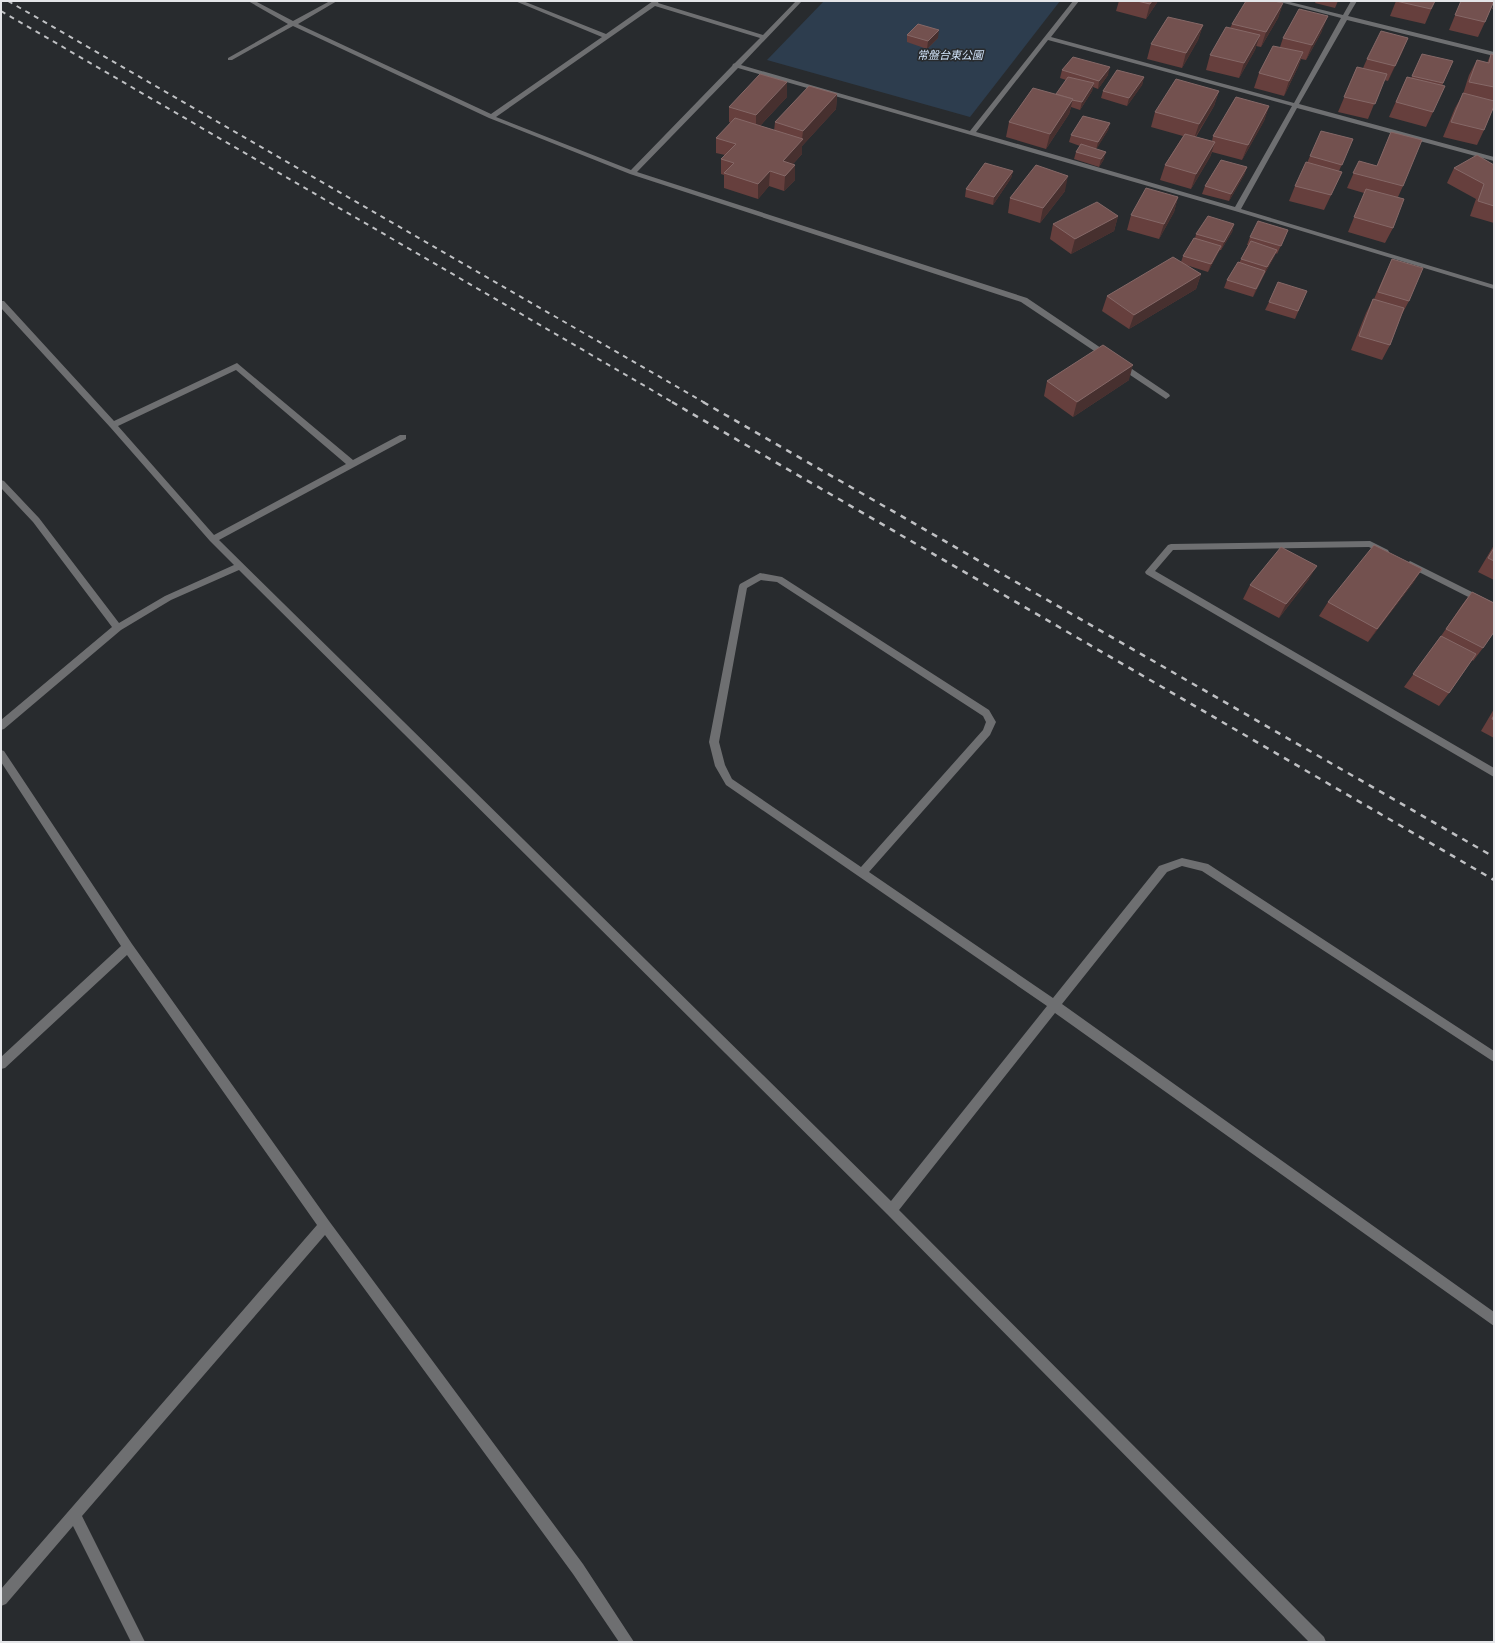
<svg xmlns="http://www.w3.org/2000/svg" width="1495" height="1643" viewBox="0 0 1495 1643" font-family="'PT Serif','Noto Sans JP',serif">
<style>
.green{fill:#2d3d4e}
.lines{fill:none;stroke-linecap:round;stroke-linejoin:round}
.minor{fill:#6e6f71;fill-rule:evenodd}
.rail-far1{stroke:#bfc0c3;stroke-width:2;stroke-dasharray:5 5;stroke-linecap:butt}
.rail{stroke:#bfc0c3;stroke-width:2.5;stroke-dasharray:6 6;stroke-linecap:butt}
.wall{fill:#663f3d}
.shaded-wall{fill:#47302f}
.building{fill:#73514f;stroke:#856867}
.labels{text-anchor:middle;stroke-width:3.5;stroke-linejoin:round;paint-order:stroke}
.far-park-label{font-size:11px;font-style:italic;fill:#cfe1f7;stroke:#282b2e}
</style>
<rect width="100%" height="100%" fill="#282b2e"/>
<path class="green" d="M824 1H1060L970 117 767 60Z"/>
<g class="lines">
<g class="minor">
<path d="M248 1H255L293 21 330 1H337L298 24 491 114 602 37 515 1H523L606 34 653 1H659L658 3 763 35 796 1H802L741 65 970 131 1073 1H1079L1051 37 1294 103 1341 18 1276 1H1286L1343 15 1351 1H1357L1348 16 1494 52V56L1347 20 1299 104 1494 157V161L1297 108 1241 209 1494 285V289L1235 211 738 68 637 172 1027 298 1169 394 1170 396 1166 399 1021 302 630 174 489 118 293 26 232 60H228V58L288 24ZM655 6 760 38 735 63 733 64 732 66 631 170 496 117ZM1048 40 1292 106 1235 207 976 132Z"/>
<path d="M1 301H4L114 421 237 363 353 460 400 435H406V439L219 540 891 1201 1047 1006 726 785 715 766 709 742 739 586 740 584 760 573 782 577 989 710 996 722 990 735 869 872 1053 998 1159 866 1182 858 1208 864 1494 1051V1062L1202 871 1182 866 1167 872 1062 1004 1494 1312V1326L1055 1013 899 1210 1324 1637 1326 1642H1309L887 1214 239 570 171 600 121 630 4 729 1 730V720L112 627 33 522 1 488V480L4 481 39 518 119 623 165 596 234 565 210 541 110 427 1 308ZM236 370 346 464 214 535 118 426ZM761 580 777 582 983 716 986 722 983 730 861 867 732 779 725 765 719 742 747 588Z"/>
<path d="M1370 541 1388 550 1389 552 1388 554H1382L1369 547 1173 550 1155 571 1494 768V777L1146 574 1145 572 1168 545 1171 544Z"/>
<path d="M1410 561 1494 603V610L1407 566 1406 564Z"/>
<path d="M1 750 4 751 132 944 329 1221 583 1564 634 1642H619L573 1574 325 1235 82 1516 145 1642H131L73 1526 6 1604 1 1606V1589L317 1225 127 955 5 1068 1 1069V1057L121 946 1 762Z"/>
</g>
<g class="rail-far1">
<path d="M8 1 705 403"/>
<path d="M1 11 674 403"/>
</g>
<g class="rail">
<path d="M672 402 1494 880"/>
<path d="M703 402 1494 857"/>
</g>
</g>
<g class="wall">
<path d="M1119 1H1158L1146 19 1116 11Z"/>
<path d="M1316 1H1338L1335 8 1315 3Z"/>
<path d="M1396 1H1435L1425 24 1390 16Z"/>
<path d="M1461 1H1494L1485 22 1478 37 1449 30Z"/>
<path d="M1283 3 1278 18 1261 47 1256 46 1255 50 1239 78 1206 70 1210 55 1230 28 1232 24Z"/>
<path d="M1494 4V9H1492Z"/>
<path d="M1203 25 1198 40 1182 68 1147 59 1151 44Z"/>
<path d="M1322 31 1306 60 1301 59 1298 67 1284 96 1254 88 1259 73 1280 47 1283 38Z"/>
<path d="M907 35 938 38 927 49 907 42Z"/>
<path d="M1408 38 1388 81 1384 80 1368 119 1338 112 1357 67 1363 68 1367 59Z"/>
<path d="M1491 54 1494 55V106L1484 130 1477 145 1443 137 1455 108 1463 94 1469 75 1477 60 1487 63Z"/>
<path d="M1453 61 1442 86 1433 112 1426 127 1389 117 1407 77 1411 78 1412 76Z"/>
<path d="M1062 70 1108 75 1098 89 1093 87 1092 91 1080 110 1071 107 1069 114 1046 149 1006 137 1009 122 1056 94 1066 80 1060 78Z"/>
<path d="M1144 77 1142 85 1127 106 1101 98 1103 91Z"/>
<path d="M1219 91 1214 106 1196 137 1212 141 1213 136 1269 106 1264 121 1242 160 1212 152 1210 157 1191 189 1160 180 1165 165 1183 136 1151 127 1155 112Z"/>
<path d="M837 94 836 109 802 146V154L793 164 795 180 784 191 769 186 758 199 724 188V175L721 174V159L725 155 716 153V138L731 123 729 122V107L787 97 760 126 774 131 775 122Z"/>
<path d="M1110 123 1108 130 1096 149 1104 159 1099 167 1074 159 1076 152 1080 146 1069 142 1071 135Z"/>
<path d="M1391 132 1403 186 1398 197 1393 228 1385 243 1348 232 1364 193 1347 188 1359 161 1377 166Z"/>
<path d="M1353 139 1339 171 1342 172 1324 210 1289 201 1295 186 1307 163 1310 156Z"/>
<path d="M1494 165V223L1470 216 1476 199 1447 183 1454 168Z"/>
<path d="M1247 167 1244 175 1229 201 1202 194 1205 186Z"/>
<path d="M1013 171 1011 178 993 205 965 197 966 189Z"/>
<path d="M1065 191 1040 223 1008 213 1010 198Z"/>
<path d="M1178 197 1174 212 1159 239 1127 230 1131 215Z"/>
<path d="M1118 216 1114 231 1071 254 1050 239 1053 224Z"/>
<path d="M1234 224 1232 232 1221 250H1220L1218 253 1208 272 1186 265 1201 274 1196 289 1129 329 1102 311 1107 296 1181 262 1183 256 1195 238 1196 234Z"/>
<path d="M1288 230 1277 254 1276 253 1274 257 1264 275 1253 297 1224 288 1227 280 1239 263 1248 245H1247L1250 237Z"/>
<path d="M1392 259 1409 301 1401 316 1390 345 1382 360 1351 350 1366 313 1373 299H1374L1385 274Z"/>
<path d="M1307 291 1295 319 1265 310 1269 302Z"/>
<path d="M1129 380 1073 417 1044 396 1047 381Z"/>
<path d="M1494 545V580L1478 572Z"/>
<path d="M1422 569 1413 583 1368 642 1319 616 1328 602Z"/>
<path d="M1309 579 1279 618 1243 599 1250 585Z"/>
<path d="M1472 592 1483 648 1473 661 1472 660 1449 693 1439 706 1404 687 1437 642 1462 605Z"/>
<path d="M1494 709V738L1481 731Z"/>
</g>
<g class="shaded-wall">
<path d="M1152 1H1158L1146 19 1150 4Z"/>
<path d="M1283 3 1278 18 1261 47 1266 32Z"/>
<path d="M1328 16 1322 31 1306 60 1312 45Z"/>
<path d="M1203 25 1198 40 1182 68 1186 53Z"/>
<path d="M939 30 938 38 927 49 928 41Z"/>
<path d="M1260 35 1255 50 1239 78 1244 63Z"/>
<path d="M1408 38 1402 53 1388 81 1395 66Z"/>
<path d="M1303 52 1298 67 1284 96 1289 81Z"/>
<path d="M1110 67 1108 75 1098 89 1099 81Z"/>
<path d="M1144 77 1142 85 1127 106 1129 98Z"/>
<path d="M787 82V97L756 130V115Z"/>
<path d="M1094 83 1092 91 1080 110 1082 102Z"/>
<path d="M1219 91 1214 106 1194 139 1199 124Z"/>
<path d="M837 94 836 109 802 146V154L782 176 783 161 802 139 803 131Z"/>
<path d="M1073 99 1069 114 1046 149 1050 134Z"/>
<path d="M1269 106 1264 121 1242 160 1248 145Z"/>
<path d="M1110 123 1108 130 1096 150 1098 142Z"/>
<path d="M1215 142 1210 157 1191 189 1196 174Z"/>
<path d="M1106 152 1104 159 1099 167 1101 159Z"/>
<path d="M795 165V180L784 191 785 176Z"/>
<path d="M1247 167 1244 175 1229 201 1231 194Z"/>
<path d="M770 171 769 186 758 199V184Z"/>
<path d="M1013 171 1011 178 993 205 994 197Z"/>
<path d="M1068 176 1065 191 1040 223 1043 208Z"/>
<path d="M1178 197 1174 212 1159 239 1164 224Z"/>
<path d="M1118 216 1114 231 1071 254 1075 239Z"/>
<path d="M1234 224 1232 232 1221 250 1224 242Z"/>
<path d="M1221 246 1218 253 1208 272 1211 264Z"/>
<path d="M1277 250 1274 257 1264 275 1267 267Z"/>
<path d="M1265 271 1262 278 1253 297 1256 289Z"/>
<path d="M1201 274 1196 289 1129 329 1134 315Z"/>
<path d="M1133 365 1129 380 1073 417 1077 402Z"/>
<path d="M1317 566 1309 579 1279 618 1286 604Z"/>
<path d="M1422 569 1413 583 1368 642 1377 629Z"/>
</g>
<g class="building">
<path d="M1137 1H1152L1150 4Z"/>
<path d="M1246 1H1274L1283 3 1266 32 1232 24Z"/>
<path d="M1396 1H1435L1431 9Z"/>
<path d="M1461 1H1494L1485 22 1455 15Z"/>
<path d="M1299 9 1328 16 1312 45 1283 38Z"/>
<path d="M1168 17 1203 25 1186 53 1151 44Z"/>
<path d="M918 24 939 30 928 41 907 35Z"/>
<path d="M1226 27 1260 35 1244 63 1210 55Z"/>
<path d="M1381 31 1408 38 1395 66 1367 59Z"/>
<path d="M1273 46 1303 52 1289 81 1259 73Z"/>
<path d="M1422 54 1453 61 1443 83 1412 76Z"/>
<path d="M1491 54 1494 55V87L1469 82 1477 60 1489 63Z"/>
<path d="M1073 57 1110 67 1099 81 1062 70Z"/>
<path d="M1357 67 1387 74 1375 104 1344 97Z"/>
<path d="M1117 70 1144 77 1129 98 1103 91Z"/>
<path d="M760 74 787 82 756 115 729 107Z"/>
<path d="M1068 77 1094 83 1082 102 1072 100 1073 99 1056 94Z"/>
<path d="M1407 77 1445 86 1433 112 1396 102Z"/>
<path d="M1176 79 1219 91 1199 124 1155 112Z"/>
<path d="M809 86 837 94 803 131 775 122Z"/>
<path d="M1033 88 1073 99 1050 134 1009 122Z"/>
<path d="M1463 93 1494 101V106L1484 130 1451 122Z"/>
<path d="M1236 97 1269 106 1248 145 1213 136Z"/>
<path d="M1083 116 1110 123 1098 142 1071 135Z"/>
<path d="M735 118 803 139 783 161 795 165 785 176 770 171 758 184 724 173 734 163 721 159 736 144 716 138Z"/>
<path d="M1321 131 1353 139 1342 165 1310 156Z"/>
<path d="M1391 132 1422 140 1403 186 1353 173 1359 161 1377 166Z"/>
<path d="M1185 134 1215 142 1196 174 1165 165Z"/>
<path d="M1081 144 1106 152 1101 159 1076 152Z"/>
<path d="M1477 155 1494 165V206L1478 201 1484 184 1454 168Z"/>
<path d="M1221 160 1247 167 1231 194 1205 186Z"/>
<path d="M1306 162 1342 172 1331 195 1295 186Z"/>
<path d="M985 163 1013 171 994 197 966 189Z"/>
<path d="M1036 165 1068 176 1043 208 1010 198Z"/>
<path d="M1146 188 1178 197 1164 224 1131 215Z"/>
<path d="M1366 189 1404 199 1393 228 1354 217Z"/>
<path d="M1097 202 1118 216 1075 239 1053 224Z"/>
<path d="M1208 216 1234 224 1224 242 1196 234Z"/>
<path d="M1258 221 1288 230 1281 246 1250 237Z"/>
<path d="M1194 238 1221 246 1211 264 1183 256Z"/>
<path d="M1251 241 1277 250 1267 267 1241 259Z"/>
<path d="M1173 257 1201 274 1134 315 1107 296Z"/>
<path d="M1392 259 1423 268 1409 301 1378 292Z"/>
<path d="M1238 262 1265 271 1256 289 1227 280Z"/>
<path d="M1278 282 1307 291 1298 311 1269 302Z"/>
<path d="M1373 299 1404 308 1390 345 1359 336Z"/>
<path d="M1103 345 1133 365 1077 402 1047 381Z"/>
<path d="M1374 545 1422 569 1377 629 1328 602Z"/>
<path d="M1281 547 1317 566 1286 604 1250 585Z"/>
<path d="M1494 548V561L1488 558Z"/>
<path d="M1472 592 1494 603V632L1483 648 1446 629Z"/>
<path d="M1441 636 1476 654 1449 693 1413 674Z"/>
<path d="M1494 715V720L1492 719Z"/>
</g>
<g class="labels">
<g class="far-park-label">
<text x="950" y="59">常盤台東公園</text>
</g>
</g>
<rect width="1495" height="1643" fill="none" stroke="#e4e5e8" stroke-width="4"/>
</svg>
